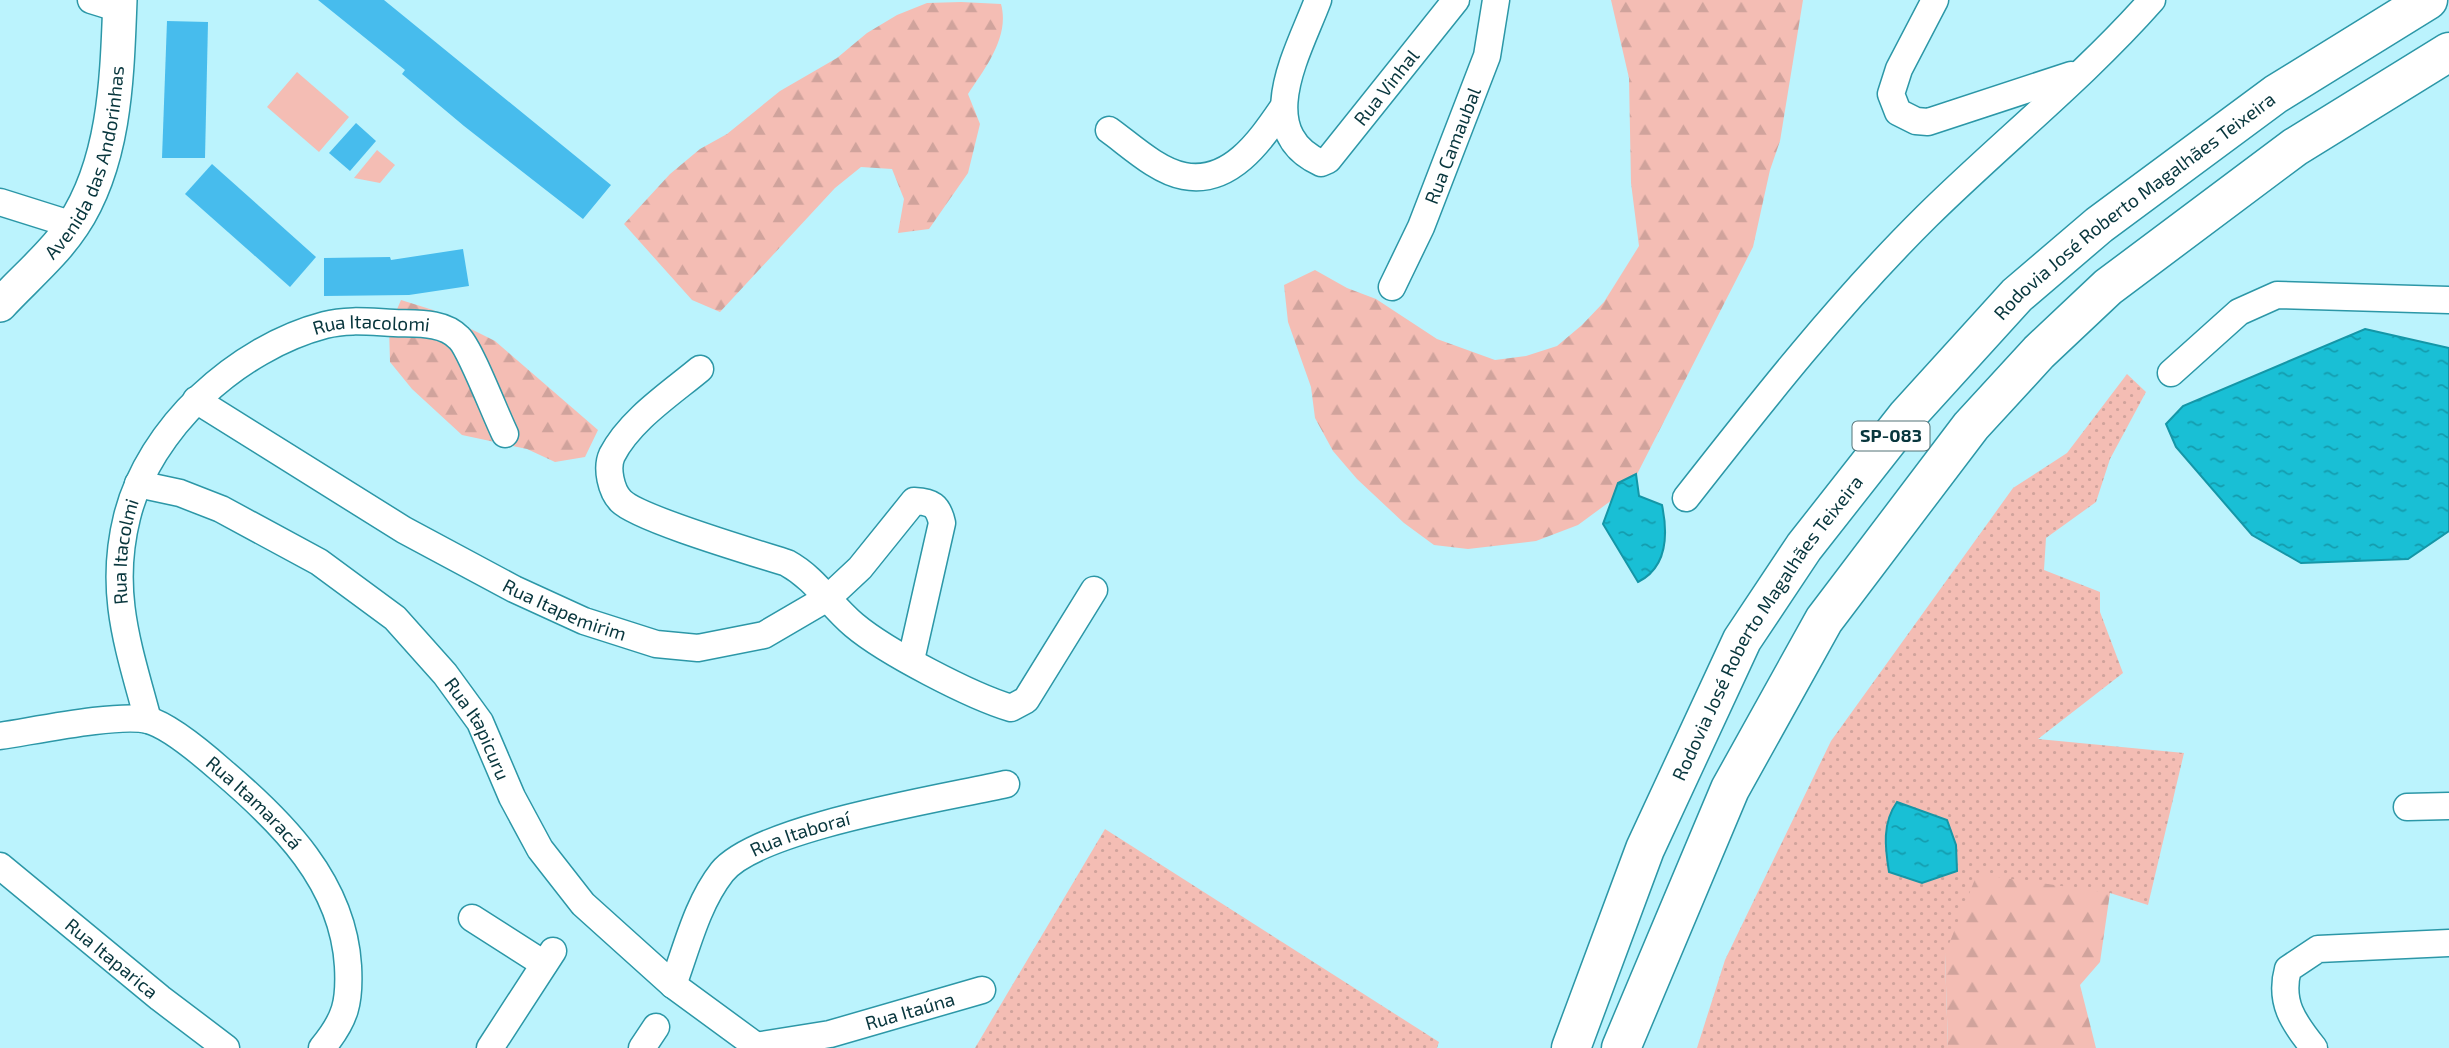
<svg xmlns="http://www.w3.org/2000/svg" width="2449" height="1048" viewBox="0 0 2449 1048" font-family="'Exo 2',sans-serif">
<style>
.grass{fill:url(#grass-dots)}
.forest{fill:url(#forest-firs)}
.green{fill:#f4bdb4}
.water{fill:url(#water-ripples);stroke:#1496a7;stroke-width:2}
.building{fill:#47bced}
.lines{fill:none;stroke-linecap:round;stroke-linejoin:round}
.minor-casing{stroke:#2c97a7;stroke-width:29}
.major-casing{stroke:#2c97a7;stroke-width:36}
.highway-casing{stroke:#2c97a7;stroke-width:41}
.minor{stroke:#fff;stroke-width:26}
.major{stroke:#fff;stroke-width:33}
.highway{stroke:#fff;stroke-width:38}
.labels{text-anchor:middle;stroke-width:7;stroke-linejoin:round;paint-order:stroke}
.shield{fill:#fff;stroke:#527277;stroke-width:2}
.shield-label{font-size:18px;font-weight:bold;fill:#08363d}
.street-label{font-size:19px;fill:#08363d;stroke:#fff}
</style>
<defs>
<pattern id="grass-dots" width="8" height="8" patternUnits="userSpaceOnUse" patternTransform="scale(1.75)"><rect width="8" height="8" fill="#f4bdb4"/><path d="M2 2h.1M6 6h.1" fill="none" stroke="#d0a39c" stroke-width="1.8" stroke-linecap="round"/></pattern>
<pattern id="forest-firs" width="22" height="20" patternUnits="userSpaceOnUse" patternTransform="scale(1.75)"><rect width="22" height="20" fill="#f4bdb4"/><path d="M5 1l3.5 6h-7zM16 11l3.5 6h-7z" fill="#d0a39c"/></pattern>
<pattern id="water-ripples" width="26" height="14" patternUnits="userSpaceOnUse" patternTransform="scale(1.75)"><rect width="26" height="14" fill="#19bfd5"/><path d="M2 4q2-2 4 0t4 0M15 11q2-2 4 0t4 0" fill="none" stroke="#149cae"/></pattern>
</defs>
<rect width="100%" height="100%" fill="#bbf3fd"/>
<g class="grass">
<path d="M2127 374 2146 392 2110 459 2096 502 2046 538 2044 570 2100 592V612L2123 673 2038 739 2184 753 2148 905 2110 893 1945 954 1948 1048H1697L1725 960 1831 741 2013 488 2067 453Z"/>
<path d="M1105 829 1439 1042 1437 1048H975Z"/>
</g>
<g class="forest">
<path d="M1611 0H1803L1780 141 1770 170 1753 247 1631 486 1578 525 1536 541 1468 549 1434 545 1404 523 1357 479 1333 451 1315 418 1311 387 1288 322 1284 285 1315 270 1347 288 1376 299 1437 339 1495 360 1526 356 1557 346 1582 325 1604 302 1639 246 1631 183 1629 78Z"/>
<path d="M961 2 1001 4C1010 37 985 68 968 94L980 124 968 173 929 229 898 233 904 199 892 169 861 167 835 188 720 312 692 300 624 224 670 174 700 149 727 134 780 91 837 58 867 33 897 15 927 3Z"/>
<path d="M401 300 433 310 495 341 598 430 585 457 555 462 527 449 462 435 412 389 390 362 389 328Z"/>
<path d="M1977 874 2110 893 2100 962 2080 985 2096 1048H1948L1945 954Z"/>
</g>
<g class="green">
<path d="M297 72 349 117 319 152 267 107Z"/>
<path d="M377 150 395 165 380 183 354 178Z"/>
</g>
<g class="water">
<path d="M2365 329 2449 348V531L2408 559 2301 563 2252 535 2176 447 2166 424 2183 406Z"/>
<path d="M1636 474 1639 496 1662 505C1668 534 1668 567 1638 582L1603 524 1618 483Z"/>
<path d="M1897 802 1947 820 1956 845 1957 871 1922 883 1889 872C1885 847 1882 823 1897 802Z"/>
</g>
<g class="building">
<path d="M318 0H384L611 185 583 219 464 126 402 74 405 70Z"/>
<path d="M167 21 208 22 205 158H162Z"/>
<path d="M356 123 376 141 350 171 329 153Z"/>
<path d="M212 164 316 257 290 287 185 194Z"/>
<path d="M463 249 469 286 409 295 324 296V258L390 257 391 260Z"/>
</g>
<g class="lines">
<defs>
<g id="minor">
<path d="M91 0 120 9"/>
<path id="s1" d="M1318 0C1299 51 1251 131 1321 163L1328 160 1456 0"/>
<path d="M1935 0 1899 69 1891 94 1898 112 1916 121 1928 122 2071 75"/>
<path d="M1109 130C1130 145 1157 171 1184 176 1230 185 1260 141 1282 109"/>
<path d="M0 202 73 225"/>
<path id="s2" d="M1392 287 1421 227 1487 56 1496 0"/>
<path d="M700 369C670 394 630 420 612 455 606 468 611 491 621 501 639 519 756 553 787 563 816 579 830 605 854 625 886 652 971 696 1011 708L1026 700 1094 590"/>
<path d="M2171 373 2239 312 2277 295 2449 300"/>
<path id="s3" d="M196 400 404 530 514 589 584 621 656 644 698 648 764 635 829 597 860 568 914 501C932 502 938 505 942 523L911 660"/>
<path id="s4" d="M138 484 180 493 221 509 319 562 395 618 445 674 480 722 512 797 540 849 583 904 673 985 759 1048"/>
<path d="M1686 498C1762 401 1839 303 1927 216 2001 143 2083 78 2152 0"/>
<path id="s5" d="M148 720C129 648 108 593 127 517 149 428 237 348 325 325 347 319 371 322 394 323 415 324 443 321 459 338 470 348 496 416 505 434"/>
<path id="s6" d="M0 736C34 731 118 713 148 720 170 726 205 756 222 771 282 822 343 882 348 966 350 1002 346 1019 322 1048"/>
<path d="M2407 807 2449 806"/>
<path id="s7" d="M0 866 160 998 226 1048"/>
<path d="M472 918 544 964"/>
<path id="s8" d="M673 985C687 947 697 904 722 872 758 827 945 798 1006 784"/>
<path id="s9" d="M755 1046 830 1034 982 990"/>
<path d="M490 1048 553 951"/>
<path d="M642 1048 656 1027"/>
<path d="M2314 1048C2293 1022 2279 1002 2288 969L2318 949 2449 943"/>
</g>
<g id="major">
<path id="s10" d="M0 305C24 279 54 254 73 225 116 160 117 75 120 0"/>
</g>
<g id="highway">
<path id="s11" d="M1571 1048 1645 849 1742 640 1804 547 1907 416 2017 295 2099 225 2276 94 2428 0"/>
<path d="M1621 1048 1730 789 1824 620 1971 426 2039 352 2108 287 2295 147 2449 52"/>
</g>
</defs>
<use href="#minor" class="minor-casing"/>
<use href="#major" class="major-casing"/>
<use href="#highway" class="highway-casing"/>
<use href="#minor" class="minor"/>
<use href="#major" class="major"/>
<use href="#highway" class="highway"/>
</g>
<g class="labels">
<rect class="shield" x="1852.5" y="421.5" width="77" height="29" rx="5"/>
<g class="shield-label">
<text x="1891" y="442">SP-083</text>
</g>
<g class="street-label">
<text dy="7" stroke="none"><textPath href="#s1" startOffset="285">Rua Vinhal</textPath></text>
<text dy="7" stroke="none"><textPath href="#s2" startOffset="154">Rua Camaubal</textPath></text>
<text dy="7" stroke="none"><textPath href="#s10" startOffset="172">Avenida das Andorinhas</textPath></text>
<text dy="7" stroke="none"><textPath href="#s11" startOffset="1032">Rodovia José Roberto Magalhães Teixeira</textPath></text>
<text dy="7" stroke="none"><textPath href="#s5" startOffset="541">Rua Itacolomi</textPath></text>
<text dy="7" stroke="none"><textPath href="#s5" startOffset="172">Rua Itacolmi</textPath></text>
<text dy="7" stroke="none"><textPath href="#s3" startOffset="425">Rua Itapemirim</textPath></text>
<text dy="7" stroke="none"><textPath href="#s11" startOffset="466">Rodovia José Roberto Magalhães Teixeira</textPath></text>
<text dy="7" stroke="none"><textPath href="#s4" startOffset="432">Rua Itapicuru</textPath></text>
<text dy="7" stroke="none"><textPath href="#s6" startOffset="285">Rua Itamaracá</textPath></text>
<text dy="7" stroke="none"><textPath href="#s8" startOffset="212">Rua Itaboraí</textPath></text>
<text dy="7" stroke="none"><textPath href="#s7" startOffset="145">Rua Itaparica</textPath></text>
<text dy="7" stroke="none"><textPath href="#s9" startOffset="159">Rua Itaúna</textPath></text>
</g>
</g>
</svg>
